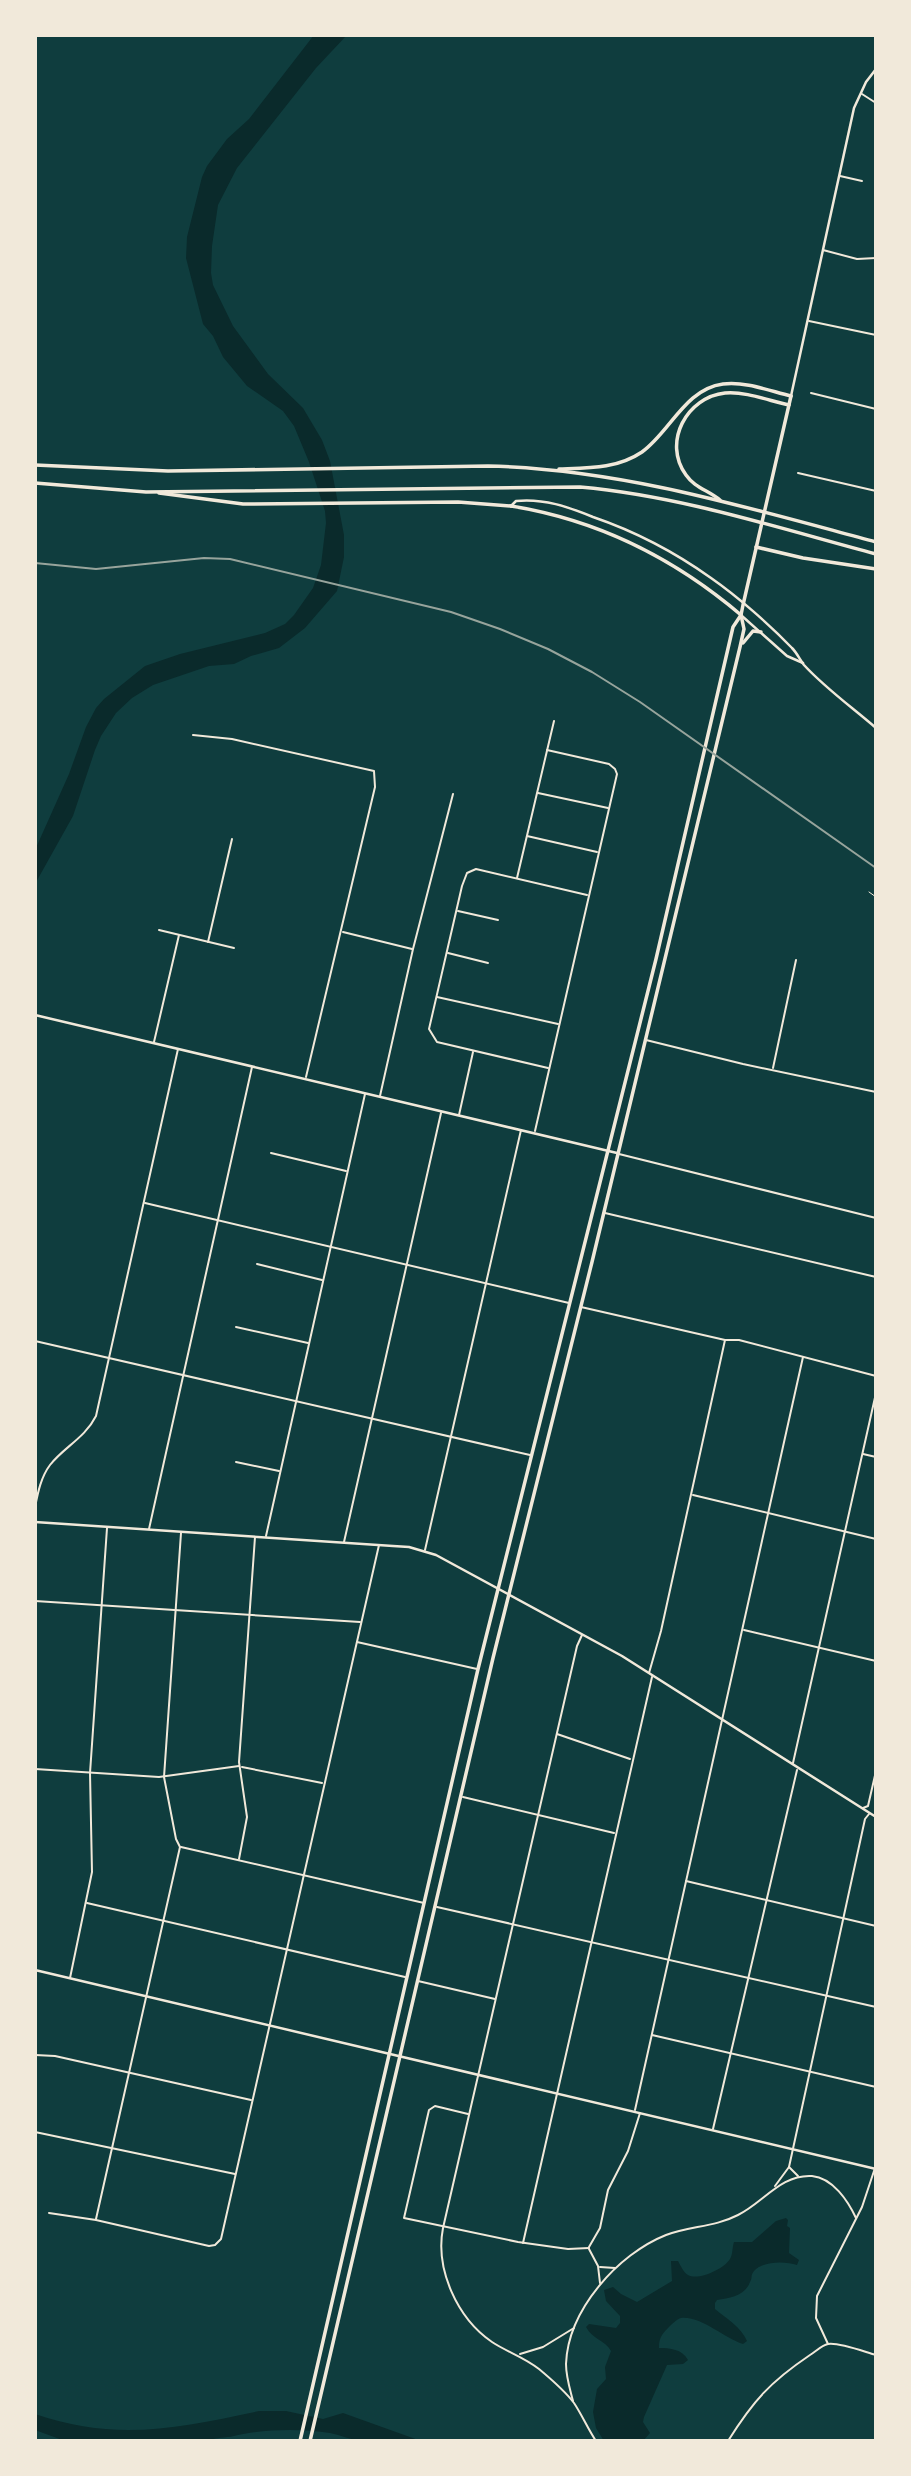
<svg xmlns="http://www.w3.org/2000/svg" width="911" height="2476" viewBox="0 0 911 2476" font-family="Raleway,sans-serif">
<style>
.water{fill:#0a2a2b}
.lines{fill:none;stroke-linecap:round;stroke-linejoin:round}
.service{stroke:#f1e9da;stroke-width:1}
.minor{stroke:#f1e9da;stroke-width:2}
.tertiary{stroke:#f1e9da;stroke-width:2.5}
.secondary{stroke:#f1e9da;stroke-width:2.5}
.primary{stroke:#f1e9da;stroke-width:3.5}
.trunk{stroke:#f1e9da;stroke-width:3.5}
.rail{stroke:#97a49c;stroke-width:2}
</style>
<rect width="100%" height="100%" fill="#0f3d3e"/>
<g class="water">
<path d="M314 35H347L316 68 237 168 218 205 212 246 211 273 213 285 233 326 268 374 303 408 322 440 330 461 344 535V557L337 591 305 628 279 648 251 656 234 664 209 666 153 685 132 698 116 713 101 736 95 750 73 816 35 884V850L69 774 86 727 96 708 104 699 145 666 180 654 265 633 285 624 294 615 313 588 321 565 326 523 325 511 309 462 294 426 283 411 247 386 223 357 213 336 203 324 186 258 187 237 202 177 207 166 227 139 249 119Z"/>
<path d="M786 2218 788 2220 787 2226 790 2228 789 2253 799 2260 797 2265C785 2261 763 2261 754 2271 750 2276 753 2277 750 2282 745 2296 730 2298 717 2300L715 2303V2309C727 2319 741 2327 747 2341L743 2344C723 2338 702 2316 681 2318 677 2319 671 2325 668 2328 661 2335 659 2339 659 2348 670 2348 682 2349 688 2360L683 2364 667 2365 644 2417 643 2422 650 2433 643 2441H604L596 2428 593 2412 597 2389 606 2379 605 2367 611 2351C605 2340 592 2339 586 2327L589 2324 616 2328 620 2323V2316L606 2301 604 2290 613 2287 621 2294 637 2302 672 2281 671 2261H678C681 2266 683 2272 688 2275 698 2281 724 2269 730 2259 733 2254 732 2248 734 2242H752L776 2221Z"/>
<path d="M259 2411H286L323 2419 343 2413 421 2441C402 2441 381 2443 361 2441 351 2440 341 2435 330 2433 300 2428 263 2429 234 2436 225 2438 217 2437 208 2441H65L35 2430V2414C116 2442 179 2428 259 2411Z"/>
</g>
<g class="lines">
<path class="service" d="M869 892 876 897"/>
<g class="minor">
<path d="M862 94 876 103"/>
<path d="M840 176 862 181"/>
<path d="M823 250 857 259 876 258"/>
<path d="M809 321 876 335"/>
<path d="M811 393 876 409"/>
<path d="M798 473 876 491"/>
<path d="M193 735 232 739 374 771 375 787 306 1077"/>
<path d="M538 793 608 808"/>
<path d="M527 836 597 852"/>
<path d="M517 878 554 721"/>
<path d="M458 911 498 920"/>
<path d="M159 930 234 948"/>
<path d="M343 932 412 949"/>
<path d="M208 942 232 839"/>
<path d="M448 953 488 963"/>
<path d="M437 997 558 1024"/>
<path d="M646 1040 743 1064 876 1092"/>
<path d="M154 1042 179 935"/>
<path d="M548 1068 437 1042 429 1029 462 886 467 873 476 869 587 895"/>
<path d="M773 1068 796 960"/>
<path d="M380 1096 413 949 453 794"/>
<path d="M459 1115 473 1052"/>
<path d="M535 1131 617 774 615 769 609 764 547 750"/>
<path d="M271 1153 346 1171"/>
<path d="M619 1154 876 1218"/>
<path d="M145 1203 569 1303"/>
<path d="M605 1213 876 1277"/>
<path d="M257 1264 322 1280"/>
<path d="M581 1307 725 1340H739L876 1376"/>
<path d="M236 1327 308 1343"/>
<path d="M35 1341 530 1455"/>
<path d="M863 1454 876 1457"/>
<path d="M236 1462 279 1471"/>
<path d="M693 1495 876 1539"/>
<path d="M35 1507C38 1492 41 1477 50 1465 64 1447 85 1438 96 1416L178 1049"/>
<path d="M149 1529 252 1067"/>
<path d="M266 1536 365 1094"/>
<path d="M344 1542 441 1113"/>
<path d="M425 1550 521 1130"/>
<path d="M35 1601 360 1622"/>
<path d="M744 1630 876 1661"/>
<path d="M582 1635 577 1646 443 2228C435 2269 457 2318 492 2342 507 2352 524 2357 539 2369 551 2379 565 2391 574 2403 582 2415 588 2429 596 2441"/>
<path d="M357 1642 477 1669"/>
<path d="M649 1673 661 1631 725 1340"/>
<path d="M557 1734 630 1759"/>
<path d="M793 1763 876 1393"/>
<path d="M242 1767 322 1783"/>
<path d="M35 1769 159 1777 239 1766"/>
<path d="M463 1797 614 1833"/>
<path d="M863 1808 868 1806 876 1771"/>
<path d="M181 1847 424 1903"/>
<path d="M239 1859 247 1817 239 1762 255 1537"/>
<path d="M686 1881 876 1926"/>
<path d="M87 1903 405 1977"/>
<path d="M437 1907 876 2007"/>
<path d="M70 1978 92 1872 90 1773 107 1528"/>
<path d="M418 1981 495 1999"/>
<path d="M652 2035 876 2087"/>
<path d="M35 2055 55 2056 251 2100"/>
<path d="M635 2110 803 1357"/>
<path d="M468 2114 435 2106 429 2110 404 2218 518 2242 568 2249 589 2248"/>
<path d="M713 2129 797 1770"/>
<path d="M35 2132 235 2174"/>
<path d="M789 2167 798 2176"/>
<path d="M775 2186 789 2167 865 1819 869 1814"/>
<path d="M49 2213 96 2220 209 2246 215 2245 221 2239 379 1545"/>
<path d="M96 2219 180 1847 176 1839 164 1777 181 1533"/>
<path d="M523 2243 652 1677"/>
<path d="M589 2247 600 2228 608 2190 628 2151 640 2113"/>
<path d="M589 2249 598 2266 600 2283"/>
<path d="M600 2267 615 2268"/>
<path d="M828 2344 816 2318 817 2296 862 2207 876 2165"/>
<path d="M520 2354 543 2347 574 2328"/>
<path d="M573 2401C570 2389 566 2377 566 2364 568 2310 618 2254 666 2235 690 2226 715 2227 738 2215 763 2203 781 2174 812 2176 833 2178 848 2201 856 2218"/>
<path d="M728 2441C753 2401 770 2382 810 2355 815 2352 822 2345 828 2344 839 2342 865 2352 876 2355"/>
</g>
<g class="tertiary">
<path d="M511 506 516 501C543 498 569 507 593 517 634 531 676 553 711 578 737 596 770 625 792 648 797 653 800 660 804 665 825 688 853 708 876 728"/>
<path d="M742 616 787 656 803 663"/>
<path d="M35 1015 617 1153"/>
<path d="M35 1970 876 2169"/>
</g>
<g class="secondary">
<path d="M791 396 854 108 866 82 876 69"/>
<path d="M35 1522 393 1546 409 1547 436 1555 622 1656 876 1817"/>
</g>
<g class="primary">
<path d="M511 506C598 520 674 558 741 615"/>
<path d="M743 643 753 631 761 632"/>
<path d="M300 2441 478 1669 656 959 733 627 741 615 743 605 791 396"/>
<path d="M310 2441 493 1658 592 1262 740 647 744 629 741 615"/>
</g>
<g class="trunk">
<path d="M35 465 168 471 488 466C621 469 749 508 876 542"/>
<path d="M559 469C588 468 617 469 642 452 670 432 685 389 723 384 745 381 770 391 791 396"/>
<path d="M35 483 146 492 580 487C681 496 778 528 876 554"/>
<path d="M159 493 243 504 458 502 511 506"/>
<path d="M720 500C708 490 695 488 686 475 662 442 687 397 725 393 745 391 770 401 789 405"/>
<path d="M756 547 803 558 876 569"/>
</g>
<path class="rail" d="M35 563 96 569 204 558 230 559 451 612 500 629 548 649 592 672 640 702 876 868"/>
</g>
<rect width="911" height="2476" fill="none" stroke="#f1e9da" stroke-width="74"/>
</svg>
